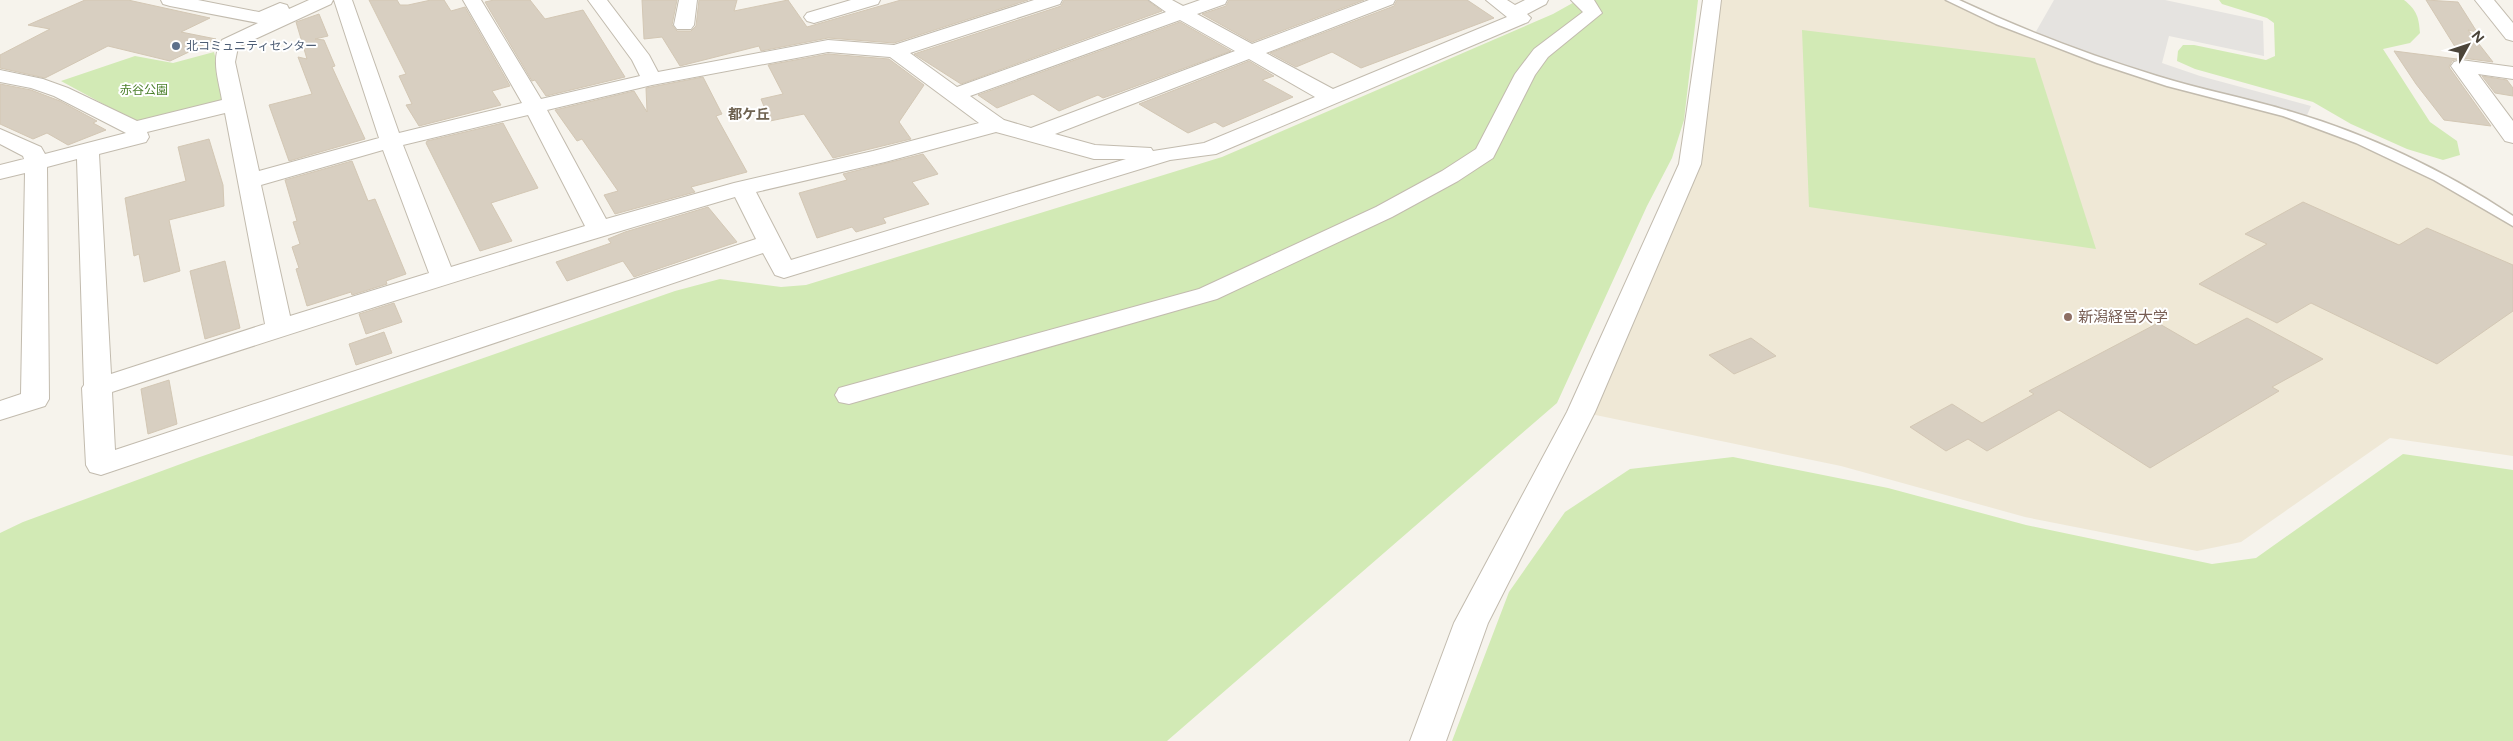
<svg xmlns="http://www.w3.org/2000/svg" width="2513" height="741" viewBox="0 0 2513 741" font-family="Figtree,'Noto Sans JP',sans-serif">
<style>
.education{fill:#efe8d6}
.green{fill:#d2eab5}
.parking{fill:#e5e3e0}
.building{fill:#d8cfc1;stroke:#d3c7b4}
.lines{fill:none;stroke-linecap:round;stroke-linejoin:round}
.lane-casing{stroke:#c2bbae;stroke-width:3}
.street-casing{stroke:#c2bbae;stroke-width:2}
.lane{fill:#fff;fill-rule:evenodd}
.street{fill:#fff;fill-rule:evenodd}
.service-dot{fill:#5c6f8a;stroke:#fff;stroke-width:2}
.education-dot{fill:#8d6e63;stroke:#fff;stroke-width:2}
.labels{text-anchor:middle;stroke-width:4;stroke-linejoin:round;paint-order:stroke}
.far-service-label{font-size:12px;fill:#4e5e75;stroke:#fff;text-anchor:start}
.far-park-label{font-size:12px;fill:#4a7f2a;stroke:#fff}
.far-neighbourhood-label{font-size:14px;font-weight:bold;fill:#6e6250;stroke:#fff}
.education-label{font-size:15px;fill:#785e54;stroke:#fff;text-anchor:start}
</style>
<rect width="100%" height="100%" fill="#f6f3ec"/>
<path class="education" d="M1712 0H1951L2034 35 2305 120 2369 143 2513 222V456L2390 438 2241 542 2197 551 2025 517 1841 466 1581 412 1690 164Z"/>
<g class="green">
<path d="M1578 0H1698L1684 120 1672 158 1647 206 1557 403 1167 741H0V533L23 522 197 458 675 291 720 279 781 287 806 285 1222 157 1553 14Z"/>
<path d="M2219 0H2404C2417 10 2419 18 2420 33L2410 43 2383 49 2430 122 2457 141 2460 155 2443 160 2407 149 2351 124 2313 102 2195 69 2177 61 2178 51 2183 45H2194L2266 60 2275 56 2274 23 2267 18 2222 4Z"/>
<path d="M1802 30 2035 58 2096 249 1809 207Z"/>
<path d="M214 52 227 103 140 124 61 81 135 56 173 63Z"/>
<path d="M2403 454 2513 470V741H1452L1509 592 1565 512 1630 469 1733 457 1888 488 2026 525 2212 564 2256 558Z"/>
</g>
<path class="parking" d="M2054 0H2165L2263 21 2264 56 2169 36 2162 63 2200 76 2311 106 2305 120 2154 78 2034 35Z"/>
<g class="building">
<path d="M85 0H128L210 18 181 32 216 39 170 61 108 46 45 78 0 68V55L50 29 28 25Z"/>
<path d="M369 0H397L400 5H408L431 0H444L451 11 465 7 510 86 492 91 501 105 419 126 406 105 412 104 399 76 406 74Z"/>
<path d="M494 0H530L545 19 583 10 625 77 546 96 535 80 532 81 485 2Z"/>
<path d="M642 0H677L672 25 677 31H691L696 26 699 0H737L734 11 788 0 807 27 901 0H1028L894 43 828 38 761 51 759 46 680 66 662 37 644 39Z"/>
<path d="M1064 0H1147L1162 11 961 84 914 54 1061 6Z"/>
<path d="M1229 0H1364L1252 42 1202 14 1226 6Z"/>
<path d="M1397 0H1467L1494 18 1361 68 1332 52 1296 67 1270 53 1394 6Z"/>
<path d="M2426 0 2458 2 2477 32 2468 30 2493 62 2462 58Z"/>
<path d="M319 14 328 36 315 39 324 40 335 66 332 67 365 139 289 161 269 105 312 94 298 57 307 59 296 22Z"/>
<path d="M1180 22 1231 51 1120 92 1103 98 1098 95 1059 111 1033 94 997 108 978 95Z"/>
<path d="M2394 51 2457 59 2452 61 2449 67 2491 126 2444 120 2416 84Z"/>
<path d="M828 54 889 59 924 85 899 122 911 139 833 158 804 114 770 121 761 99 783 94 768 65Z"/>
<path d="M1249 61 1274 76 1262 80 1293 97 1223 127 1215 122 1188 133 1139 104Z"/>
<path d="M2482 76 2507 80 2513 88V96L2495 93Z"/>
<path d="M703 77 722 114 716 116 747 172 691 187 695 192 615 214 604 195 618 191 582 139 577 141 555 110 634 91 647 112 646 88Z"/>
<path d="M0 84 31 90 60 101 97 121 93 123 106 130 68 145 47 133 33 139 0 124Z"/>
<path d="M503 123 538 188 491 203 512 241 480 251 426 143 427 141Z"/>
<path d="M209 139 223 185 224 206 169 220 180 271 144 282 139 254 134 256 125 198 186 181 178 147Z"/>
<path d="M923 154 938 174 912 182 929 204 883 218 886 223 856 232 852 227 817 238 799 193 847 180 843 174Z"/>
<path d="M352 161 368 201 375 199 406 274 386 281 387 284 352 295 351 292 307 306 296 269 299 268 292 247 300 244 293 222 297 221 285 180Z"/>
<path d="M2303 202 2399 245 2427 228 2513 265V311L2437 364 2311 303 2277 323 2199 284 2267 244 2245 234Z"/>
<path d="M708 207 737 242 634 277 623 261 567 281 556 262 611 243 608 239 625 232Z"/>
<path d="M225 261 240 328 205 339 190 271Z"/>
<path d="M394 303 402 322 366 334 359 314Z"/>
<path d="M2247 318 2323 359 2272 387 2279 391 2150 468 2059 410 1987 451 1968 439 1946 451 1910 427 1952 404 1982 423 2034 394 2029 391 2158 323 2196 345Z"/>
<path d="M384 332 392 353 356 365 349 344Z"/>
<path d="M1751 338 1776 356 1734 374 1709 355Z"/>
<path d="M169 380 177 424 148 434 141 389Z"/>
</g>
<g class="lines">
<defs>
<path id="lane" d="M1946 0H1959C2023 30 2089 55 2157 76 2201 90 2247 98 2292 112 2370 135 2445 171 2513 216V226L2434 180 2356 143 2283 116 2167 86 2097 63 1996 24Z"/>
<g id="street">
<path d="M161 0H198L259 12 280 3 287 5 289 9 309 0H333L331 4 238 47 235 62 259 171 379 138 334 0H352L399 133 522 103 463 0H481L541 99 640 76 632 60 588 0H607L649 55 658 72 828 40 894 45 1034 0H1062L1060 4 910 53 957 87 1166 12 1149 0H1172L1183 6 1200 0H1227L1225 4 1197 14 1252 44 1369 0H1395L1393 4 1266 53 1333 89 1507 17 1486 0H1507L1515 5 1525 0H1548L1546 4 1527 14 1531 18 1528 22 1216 154 1170 160 784 278 775 275 763 253 101 475 90 472 86 465 82 388 84 385 77 159 47 167 49 399 45 406 0 420V401L21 394 25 173 0 179V165L24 159 23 156 0 144V129L41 147 45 154 126 133 54 96 31 88 0 82V70L43 79 68 88 137 121 222 100C219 81 210 58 222 40L258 23 170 6 163 4ZM1180 20 1235 51 1031 128 1004 120 970 96ZM828 52 890 57 979 123 873 151 734 183 606 219 547 110 652 85ZM1249 59 1315 97 1204 143 1153 151 1151 148 1095 145 1055 134ZM225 113 265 324 111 374 99 154 146 142 149 137 147 132ZM528 115 585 226 451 267 403 145ZM996 132 1094 159H1126L791 260 756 192 885 162ZM383 150 429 273 290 316 261 185ZM735 197 756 239 115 450 112 392C319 324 526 258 735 197Z"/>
<path d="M679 0H697L694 25 691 29H677L674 25Z"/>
<path d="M851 0H880L878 4 814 23 807 21 804 17 807 13Z"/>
<path d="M1571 0H1594L1602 13 1548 57 1535 75 1493 158 1458 181 1392 217 1217 299 849 404 839 402 835 395 839 388 1199 289 1376 207 1442 171 1476 149 1515 74 1534 49 1583 12Z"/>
<path d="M1703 0H1721L1701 164 1595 412 1488 623 1446 741H1410L1454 623 1567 412 1679 164Z"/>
<path d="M2475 0H2494L2513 23V41L2506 39Z"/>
<path d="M2461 60 2513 67V79L2478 74 2513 121V143L2505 141 2451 66 2454 62Z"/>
</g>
</defs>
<use href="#lane" class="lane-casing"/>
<use href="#street" class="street-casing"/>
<use href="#lane" class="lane"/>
<use href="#street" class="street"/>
</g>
<circle class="service-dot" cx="176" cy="46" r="5"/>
<circle class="education-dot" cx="2068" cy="317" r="5"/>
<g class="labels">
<g class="far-service-label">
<text x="186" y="50">北コミュニティセンター</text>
</g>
<g class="far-park-label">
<text x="144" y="94">赤谷公園</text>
</g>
<g class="far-neighbourhood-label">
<text x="749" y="119">都ケ丘</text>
</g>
<g class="education-label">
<text x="2078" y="322">新潟経営大学</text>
</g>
</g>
<g transform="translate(2468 45) rotate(50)" stroke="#ffffff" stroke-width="4" paint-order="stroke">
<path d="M0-4L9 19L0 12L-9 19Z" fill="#4b4439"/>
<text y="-8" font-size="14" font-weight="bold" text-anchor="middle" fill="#4b4439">N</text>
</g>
</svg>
